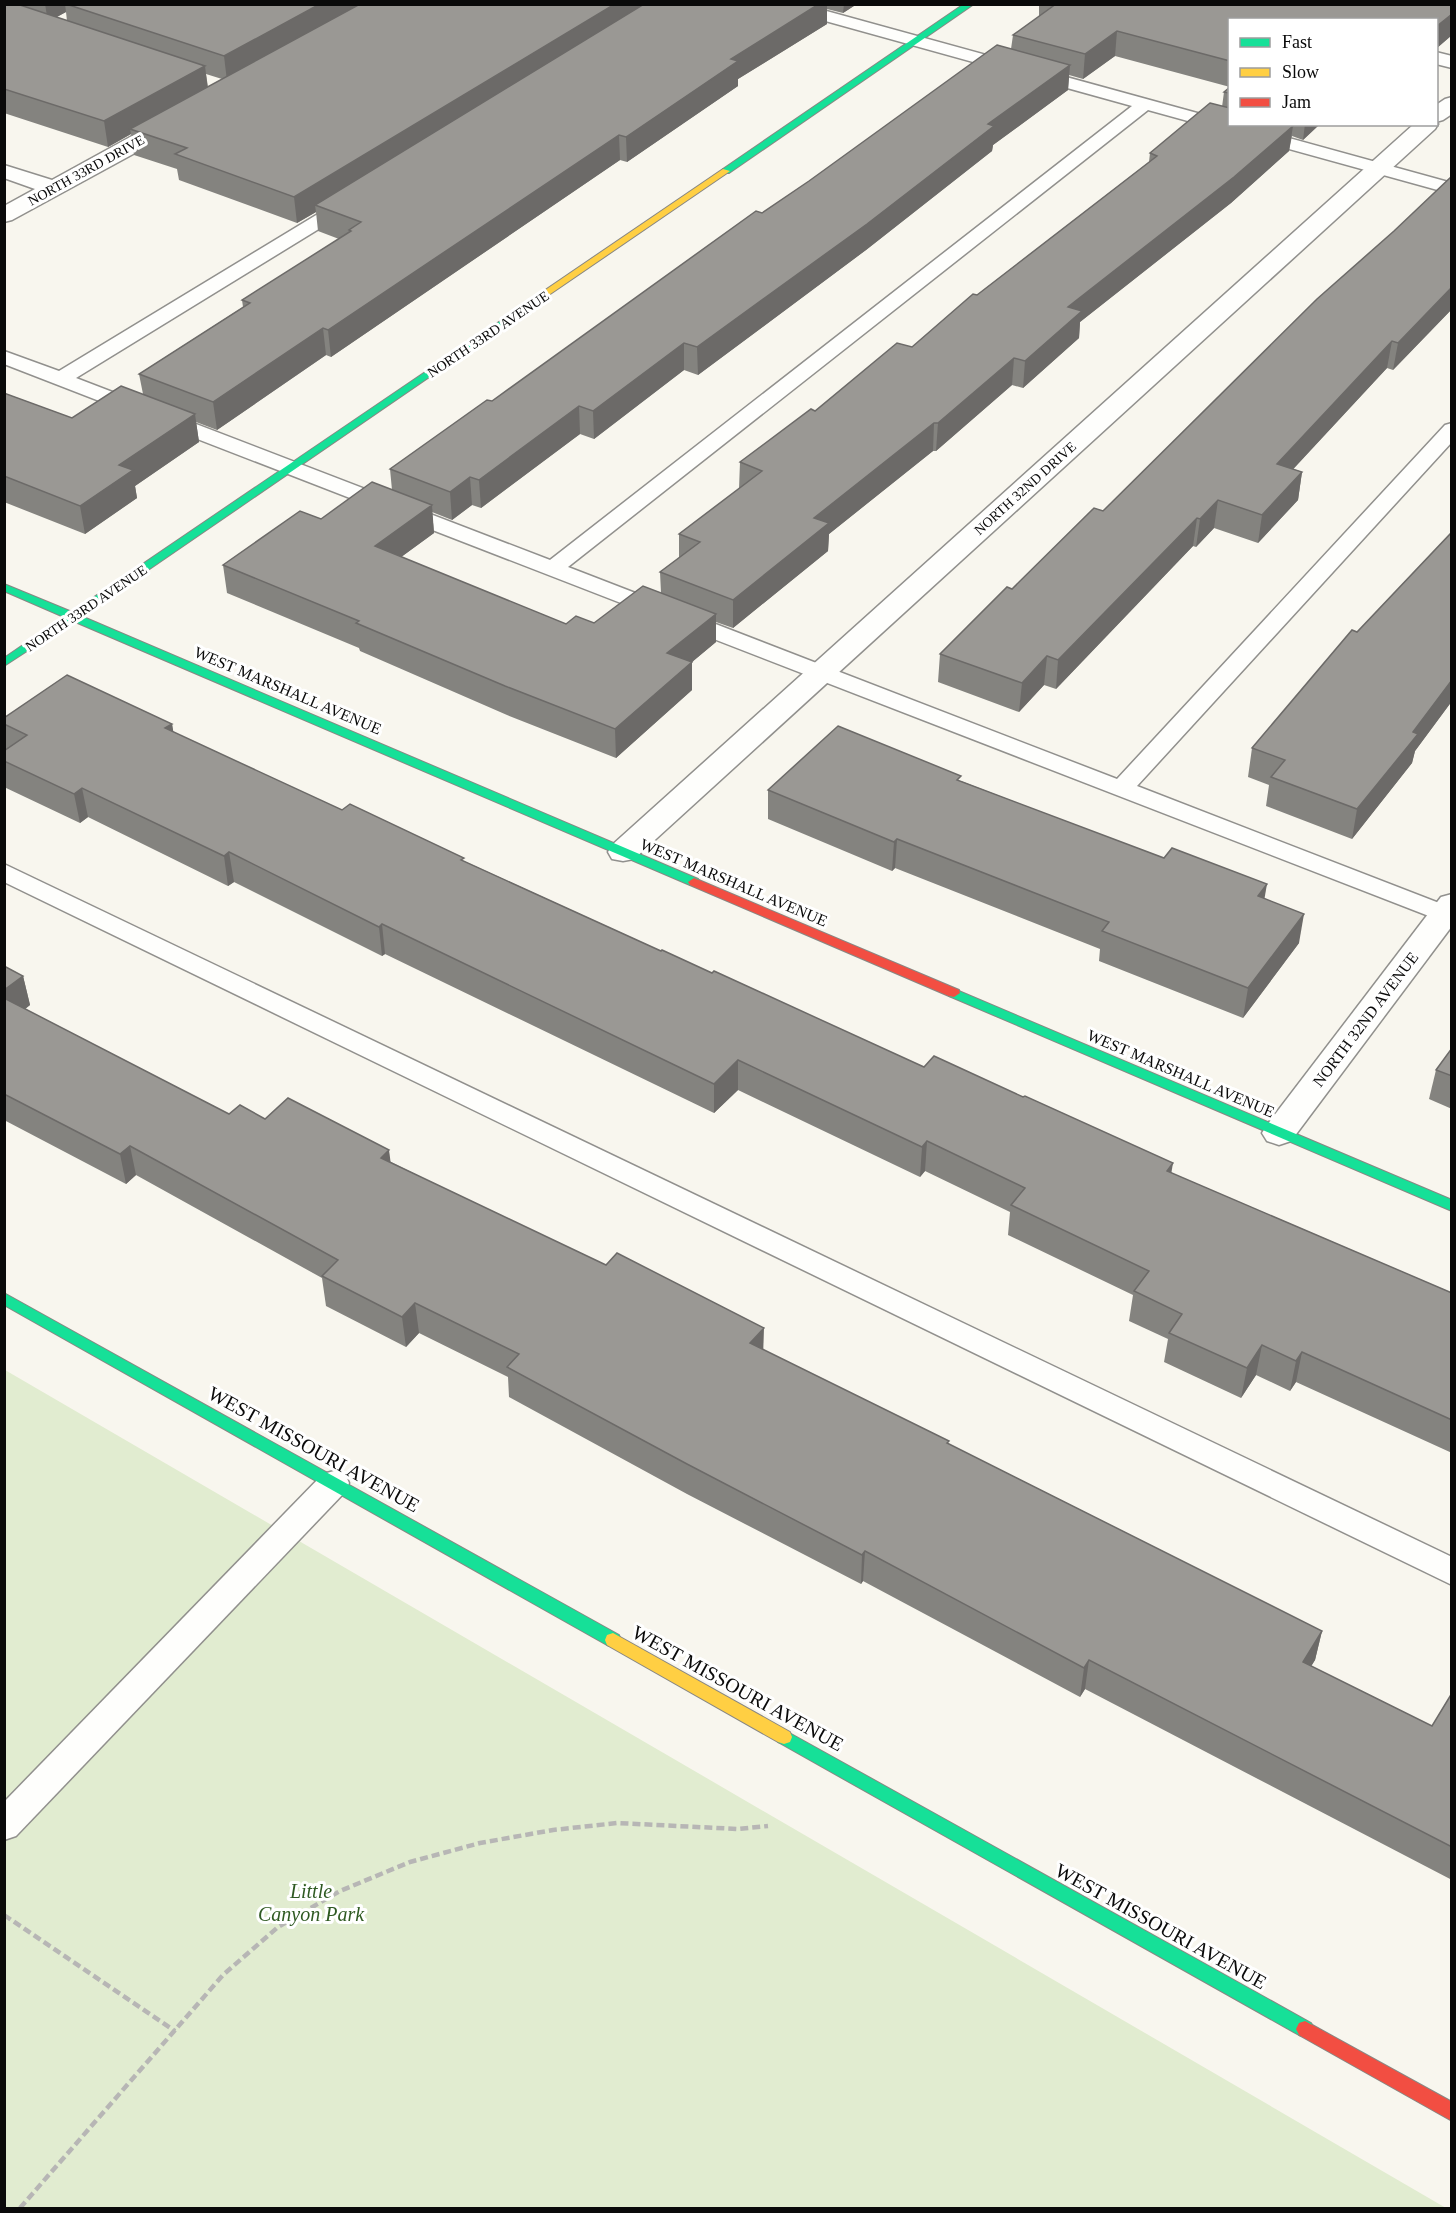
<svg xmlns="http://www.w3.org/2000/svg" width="1456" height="2213" viewBox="0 0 1456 2213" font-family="Georgia,serif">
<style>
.green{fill:#e1ecd0}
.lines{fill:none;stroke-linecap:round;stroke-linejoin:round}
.lane-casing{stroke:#91908d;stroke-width:3}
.street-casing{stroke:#91908d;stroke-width:3}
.fast-casing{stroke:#888783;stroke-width:2}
.slow-casing{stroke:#888783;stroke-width:2}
.jam-casing{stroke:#888783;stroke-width:2}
.path{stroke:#b7b6b5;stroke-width:4.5;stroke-dasharray:8 4;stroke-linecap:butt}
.lane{fill:#fefefc;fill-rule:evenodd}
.street{fill:#fefefc;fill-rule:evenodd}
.fast{fill:#16e098;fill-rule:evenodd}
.slow{fill:#ffcf43;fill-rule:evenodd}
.jam{fill:#f24e42;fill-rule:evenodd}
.wall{fill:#84837f;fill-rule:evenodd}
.shaded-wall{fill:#6c6a68}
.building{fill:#9a9894;stroke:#6c6a68;stroke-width:1.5}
.labels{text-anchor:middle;stroke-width:6;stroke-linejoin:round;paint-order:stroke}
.far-street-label{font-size:14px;fill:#0a0a0a;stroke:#fff}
.street-label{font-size:16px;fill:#0a0a0a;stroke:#fff}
.near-street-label{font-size:20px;fill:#0a0a0a;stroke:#fff}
.near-park-label{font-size:20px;font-style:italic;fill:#2f5a22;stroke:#fff}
</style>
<rect width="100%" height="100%" fill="#f8f6ee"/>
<path class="green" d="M5 1370 1446 2208H5Z"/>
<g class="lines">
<defs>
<g id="lane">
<path d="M773 4H801L1230 122V124H1238L1452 183V194L1148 110 568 567 1117 779 1445 425 1452 423V442L1137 786 1452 908V925L4 364V351L59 371 341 200H353L356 204 353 208 76 378 550 560 1132 106 775 7Z"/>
<path d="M4 864 1452 1557V1585L4 882Z"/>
<path d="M334 1471 345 1474 349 1483 345 1492 16 1836 4 1840V1802L323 1474Z"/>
</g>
<g id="street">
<path d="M1436 52 1452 56V68L1436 64Z"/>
<path d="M1452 97V114L1443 120 1436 122V105L1445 99Z"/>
<path d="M171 118 179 119 182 124 179 129 12 220 4 222V206L35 189 4 178V165L52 180 163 119Z"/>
<path d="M1436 122 1438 124 1435 129 634 859 623 861 612 859 608 852 612 845 1414 124H1436Z"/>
<path d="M1452 894V926L1291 1141 1279 1145 1267 1141 1262 1133 1267 1125 1441 897Z"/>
</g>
<g id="fast">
<path d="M964 4H974L729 173H723V169Z"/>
<path d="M518 309 521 310V314L81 616 698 879 700 882 698 885H690L73 621 4 666V658L64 617 4 591V584L72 612Z"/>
<path d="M954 989 1452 1200V1211L949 996 948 993 949 990Z"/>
<path d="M4 1293 619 1635 621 1640 619 1645 613 1647 607 1645 4 1305Z"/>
<path d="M784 1730 1311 2023 1314 2029 1311 2035 1305 2037 1299 2035 778 1742 776 1737 778 1732Z"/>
</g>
<g id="slow">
<path d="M723 169 730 171 521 314 513 312Z"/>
<path d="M613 1633 790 1732 792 1737 790 1742 784 1744 778 1742 607 1645 605 1640 607 1635Z"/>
</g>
<g id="jam">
<path d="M694 878 959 990 960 993 954 997 949 996 690 885 688 882Z"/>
<path d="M1305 2021 1452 2102V2121L1299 2035 1296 2029 1299 2023Z"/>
</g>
</defs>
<use href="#lane" class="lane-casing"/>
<use href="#street" class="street-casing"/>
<use href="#fast" class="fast-casing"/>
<use href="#slow" class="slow-casing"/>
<use href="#jam" class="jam-casing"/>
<g class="path">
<path d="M4 1915 175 2031"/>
<path d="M20 2208 223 1975 278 1927 340 1891 410 1862 480 1843 553 1830 617 1823 738 1829 768 1826"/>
</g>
<use href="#lane" class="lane"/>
<use href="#street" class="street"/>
<use href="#fast" class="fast"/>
<use href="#slow" class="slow"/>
<use href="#jam" class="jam"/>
</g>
<g class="wall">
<path d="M4 4H857L843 13 827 9V24L738 79V86L627 162 620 160 331 357 326 355 217 430 196 422 199 442 135 486 137 498 85 534 4 502V393L72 418 143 394 139 374 243 307 242 300 339 239 318 231 316 212 297 223 179 180 177 169 134 155 131 134 108 147 4 113ZM66 12 67 21 56 17ZM206 74 222 79 208 87Z"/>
<path d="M1039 4H1452V35L1437 48 1230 20V87L1115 56 1083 79 1069 75 1068 90 993 145 992 151 866 250 698 375 684 370 594 439 580 434 481 508 472 505 452 520 432 512 434 533 401 557 566 624 594 623 661 593 660 572 679 558V534L739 489 740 462 815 411 912 347 977 295 1149 162 1150 153 1222 107 1224 92 1230 87V124H1320L1303 140 1292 136 1289 151 1231 203 1080 322 1079 338 1023 388 1012 385 936 451H933L829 534 828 551 733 628 716 622V642L692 662V690L616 758 507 715 360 651 359 648 227 593 223 565 392 490 390 469 492 401 762 213 1011 49 1013 35 1039 17Z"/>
<path d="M1452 176V309L1393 370 1387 368 1293 469 1302 472 1298 500 1258 543 1214 528 1196 547 1193 546 1056 689 1044 685 1019 712 938 682 940 654 1012 589 1103 511Z"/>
<path d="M1452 532V701L1415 751 1412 763 1352 839 1266 806 1269 785 1248 777 1252 748 1357 632Z"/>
<path d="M4 718 172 724 173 732 342 810 464 861 661 951 712 973 924 1067 1452 1293V1453L1296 1382 1290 1391 1256 1375 1241 1398 1164 1362 1168 1339 1129 1321 1133 1295 1008 1235 1010 1212 925 1171 920 1177 738 1090 714 1113 385 954 382 956 234 882 228 886 88 817 80 823 4 787V751L6 750 4 745Z"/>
<path d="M961 781 1264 898 1299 943 1243 1018 1099 961 1100 949 895 868 892 871 768 819V790Z"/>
<path d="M4 966 23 976 30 1005 25 1009 229 1114 265 1119 391 1162 764 1350 949 1444 1322 1631 1315 1660 1311 1666 1432 1726 1452 1693V1880L1085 1689 1080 1697 863 1581 861 1584 687 1494 509 1397 508 1377 419 1333 406 1347 326 1306 322 1278 136 1175 126 1184 4 1120Z"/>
<path d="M1452 1048V1109L1429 1099 1436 1070Z"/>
</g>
<g class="shaded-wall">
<path d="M45 4H65L66 12 48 22Z"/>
<path d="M320 4H367L227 81 224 56Z"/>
<path d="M615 4H656L315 205 316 212 297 223 294 197Z"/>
<path d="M819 4H827V24L738 79V86L627 162 626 137 731 59Z"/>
<path d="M844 4H857L843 13Z"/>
<path d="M1452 14V35L1437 48V26Z"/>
<path d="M1117 31 1115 56 1083 79 1085 54Z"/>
<path d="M1070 65 1068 90 993 145 992 151 866 250 698 375 697 347 988 124Z"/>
<path d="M205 66 208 91 130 129 131 134 108 147 104 121Z"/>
<path d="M1305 124H1320L1303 140Z"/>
<path d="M1293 126 1289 151 1231 203 1080 322 1079 338 1023 388 1025 361 1068 307Z"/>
<path d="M619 135 620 160 331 357 328 330Z"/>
<path d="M1452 287V309L1393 370 1398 343Z"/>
<path d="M323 328 326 355 217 430 213 402Z"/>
<path d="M1392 341 1387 368 1272 492 1277 464Z"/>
<path d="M684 343V370L594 439 593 411Z"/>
<path d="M1014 358 1012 385 936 451 938 423Z"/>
<path d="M579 406 580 434 481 508 479 480Z"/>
<path d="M195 414 199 442 135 486 137 498 85 534 80 506 119 465Z"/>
<path d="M934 423 933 451 829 534 828 551 733 628V600L814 518Z"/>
<path d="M1302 472 1298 500 1258 543 1262 515Z"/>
<path d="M470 477 472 505 452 520 450 492Z"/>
<path d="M1218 500 1214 528 1196 547 1200 519Z"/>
<path d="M432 505 434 533 378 574 375 546Z"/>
<path d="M1197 518 1193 546 1056 689 1058 660Z"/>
<path d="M716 614V642L692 662V690L616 758 615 729 667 653Z"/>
<path d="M1047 656 1044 685 1019 712 1022 683Z"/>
<path d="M1452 680V701L1415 751 1412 763 1352 839 1357 809 1413 732Z"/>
<path d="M172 724 177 753 165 728Z"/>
<path d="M82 788 88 817 80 823 74 794Z"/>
<path d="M897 839 895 868 892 871 894 842Z"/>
<path d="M229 852 234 882 228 886 224 856Z"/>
<path d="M1267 884 1262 913 1258 896Z"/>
<path d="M1304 914 1299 943 1243 1018 1248 988Z"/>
<path d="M382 924 385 954 382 956 379 927Z"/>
<path d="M23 976 30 1005 5 1025 4 990Z"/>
<path d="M738 1060V1090L714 1113V1084Z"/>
<path d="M927 1141 925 1171 920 1177 922 1147Z"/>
<path d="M130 1146 136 1175 126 1184 120 1154Z"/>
<path d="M389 1150 393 1180 381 1158Z"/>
<path d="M1173 1163 1168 1193 1167 1171Z"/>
<path d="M415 1303 419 1333 406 1347 402 1317Z"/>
<path d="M764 1328 763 1358 750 1343Z"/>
<path d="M1262 1345 1256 1375 1241 1398 1247 1368Z"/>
<path d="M1302 1352 1296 1382 1290 1391 1296 1361Z"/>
<path d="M865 1551 863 1581 861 1584 862 1555Z"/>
<path d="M1322 1631 1315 1660 1296 1691 1303 1662Z"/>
<path d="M1089 1660 1085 1689 1080 1697 1084 1668Z"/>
</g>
<g class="building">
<path d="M4 4H17L205 66 104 121 4 89Z"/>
<path d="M66 4H320L224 56Z"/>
<path d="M360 4H615L294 197 175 154 187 148 130 129Z"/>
<path d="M644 4H819L731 59 738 61 626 137 619 135 328 330 323 328 213 402 139 374 250 303 242 300 351 231 349 230 361 222 315 205Z"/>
<path d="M1056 4H1452V14L1437 26V20H1230V61L1117 31 1085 54 1013 35Z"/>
<path d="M997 45 1070 65 988 124 994 126 867 224 697 347 684 343 593 411 579 406 479 480 470 477 450 492 390 469 487 400 492 401 756 211 762 213 809 181Z"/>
<path d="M1230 87V93L1224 92Z"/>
<path d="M1210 103 1230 108V124H1288L1293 126 1234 177 1068 307 1082 311 1025 361 1014 358 938 423H934L814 518 829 523 733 600 660 572 700 542 679 534 762 471 740 462 811 409 815 411 897 343 912 347 973 294 977 295 1157 156 1150 153Z"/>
<path d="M1452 176V287L1398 343 1392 341 1277 464 1302 472 1262 515 1218 500 1200 519 1197 518 1058 660 1047 656 1022 683 940 654 1007 587 1012 589 1094 508 1103 511 1317 299 1394 231Z"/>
<path d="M121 386 195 414 119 465 133 470 80 506 4 476V393L72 418Z"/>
<path d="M372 482 432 505 375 546 566 624 576 616 594 623 643 586 716 614 667 653 692 662 615 729 505 686 356 623 359 621 223 565 300 511 321 519Z"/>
<path d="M1452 532V680L1413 732 1418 734 1357 809 1271 777 1285 760 1252 748 1352 630 1357 632Z"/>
<path d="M67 675 172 724 165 728 342 810 350 804 464 858 461 860 661 951 662 950 712 973 714 971 924 1067 934 1056 1023 1097 1025 1096 1173 1163 1167 1171 1452 1293V1420L1302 1352 1296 1361 1262 1345 1247 1368 1169 1333 1182 1314 1134 1291 1149 1271 1011 1205 1025 1188 927 1141 922 1147 738 1060 714 1084 382 924 379 927 229 852 224 856 82 788 74 794 4 761V751L27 735 4 724V718Z"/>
<path d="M838 726 961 776 957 780 1164 858 1172 848 1267 884 1258 896 1304 914 1248 988 1102 931 1109 922 897 839 894 842 768 790Z"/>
<path d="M4 966 23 976 4 990Z"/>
<path d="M4 998 229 1114 240 1105 265 1119 288 1098 389 1150 381 1158 606 1265 617 1253 764 1328 750 1343 949 1441 947 1443 1322 1631 1303 1662 1432 1726 1452 1693V1847L1089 1660 1084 1668 865 1551 862 1555 687 1464 507 1367 519 1354 415 1303 402 1317 322 1276 338 1260 130 1146 120 1154 4 1094Z"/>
<path d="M1452 1048V1076L1436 1070Z"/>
</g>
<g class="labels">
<g class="far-street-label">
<text transform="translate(86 170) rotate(-29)" y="5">NORTH 33RD DRIVE</text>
<text transform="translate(488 334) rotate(-34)" y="5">NORTH 33RD AVENUE</text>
<text transform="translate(1025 488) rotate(-42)" y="5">NORTH 32ND DRIVE</text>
<text transform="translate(86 608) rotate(-34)" y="5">NORTH 33RD AVENUE</text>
</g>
<g class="street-label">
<text transform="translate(288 690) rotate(23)" y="6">WEST MARSHALL AVENUE</text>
<text transform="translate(734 882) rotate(23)" y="6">WEST MARSHALL AVENUE</text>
<text transform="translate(1365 1019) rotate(-53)" y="6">NORTH 32ND AVENUE</text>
<text transform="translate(1181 1073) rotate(23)" y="6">WEST MARSHALL AVENUE</text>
</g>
<g class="near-street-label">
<text transform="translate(314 1449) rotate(29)" y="7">WEST MISSOURI AVENUE</text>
<text transform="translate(738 1688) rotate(29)" y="7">WEST MISSOURI AVENUE</text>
<text transform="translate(1161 1926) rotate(29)" y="7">WEST MISSOURI AVENUE</text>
</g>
<g class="near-park-label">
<text x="311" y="1898">Little<tspan x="311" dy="23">Canyon Park</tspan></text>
</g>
</g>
<rect width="1456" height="2213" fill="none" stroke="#0a0a0a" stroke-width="12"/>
<rect x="1228" y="18" width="210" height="108" fill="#ffffff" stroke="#9d9d9d" stroke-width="1.5"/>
<rect x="1240" y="38" width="30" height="9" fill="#16e098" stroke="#9d9d9d" stroke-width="1.5"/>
<text x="1282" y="48" font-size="18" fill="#0a0a0a">Fast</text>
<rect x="1240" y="68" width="30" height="9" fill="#ffcf43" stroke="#9d9d9d" stroke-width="1.5"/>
<text x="1282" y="78" font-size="18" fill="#0a0a0a">Slow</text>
<rect x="1240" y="98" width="30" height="9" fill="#f24e42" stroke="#9d9d9d" stroke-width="1.5"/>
<text x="1282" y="108" font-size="18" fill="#0a0a0a">Jam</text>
</svg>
